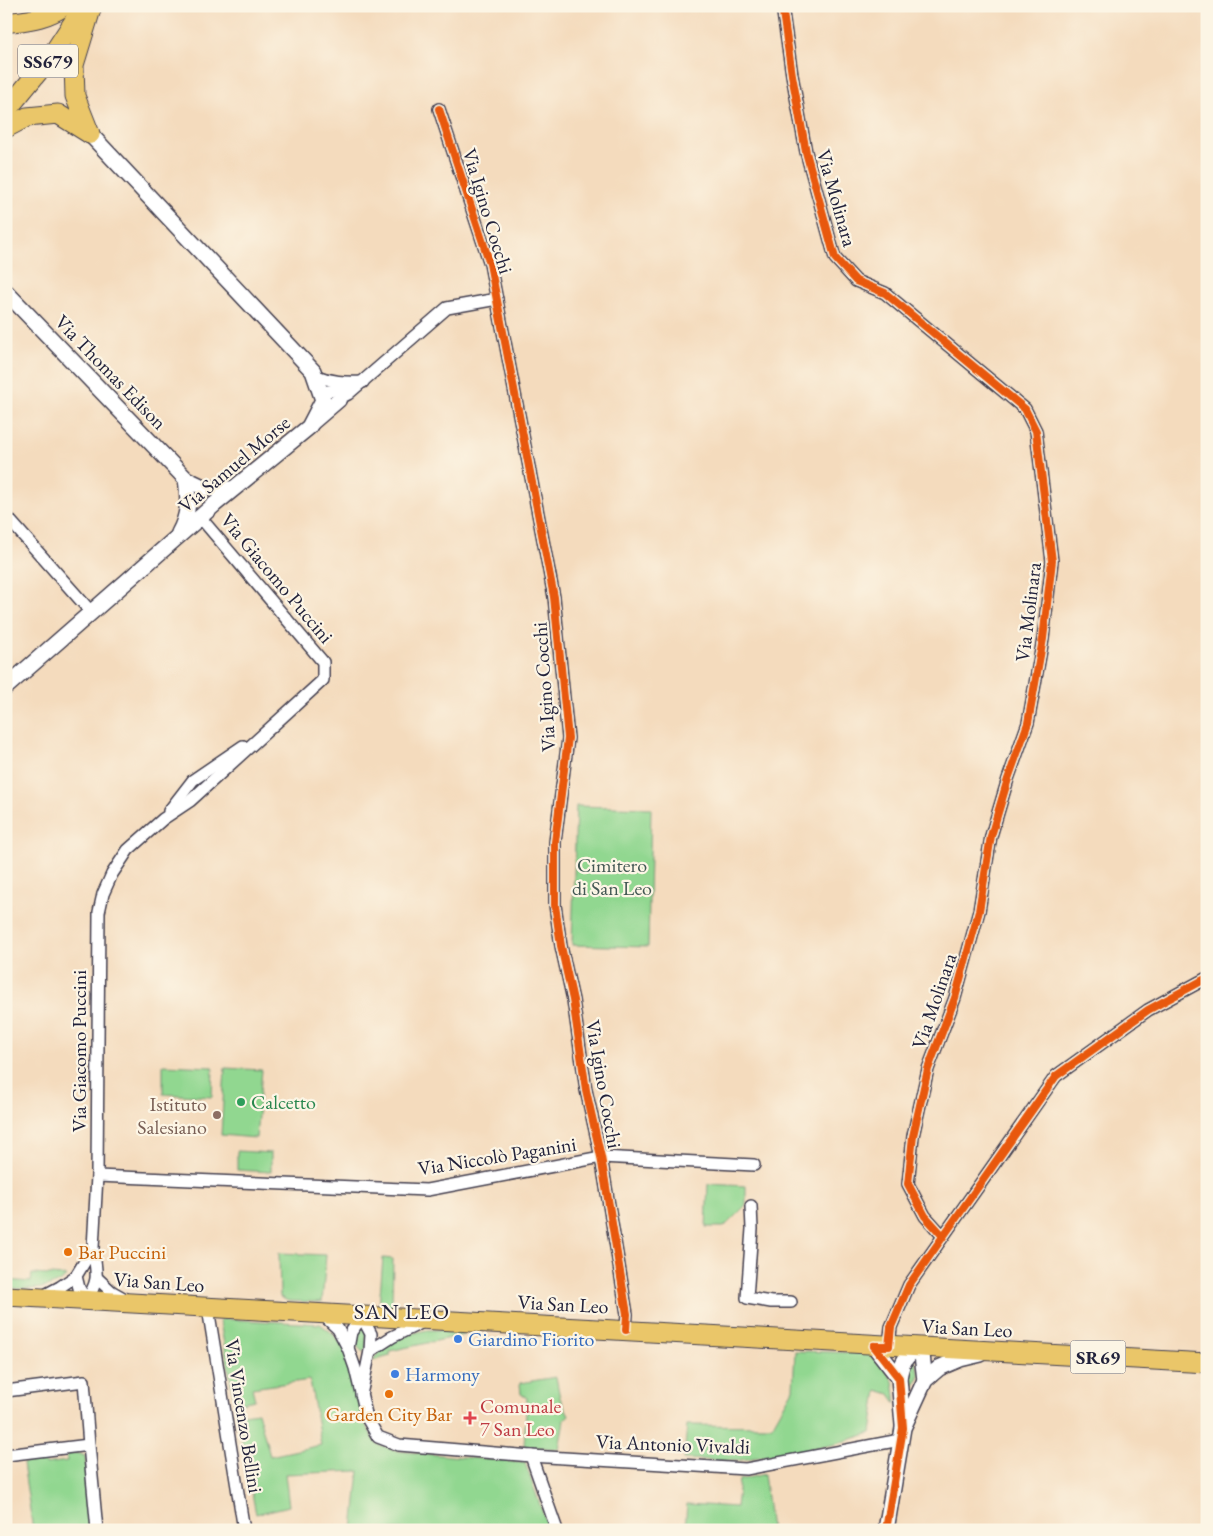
<svg xmlns="http://www.w3.org/2000/svg" width="1213" height="1536" viewBox="0 0 1213 1536" font-family="'EB Garamond',serif">
<style>
.green{fill:#91d790;stroke:#5a7c66}
.lines{fill:none;stroke-linecap:round;stroke-linejoin:round}
.minor-casing{stroke:#423e4e;stroke-width:14}
.tertiary-casing{stroke:#423e4e;stroke-width:18}
.primary-casing{stroke:#423e4e;stroke-width:21}
.minor{stroke:#fff;stroke-width:11}
.tertiary{stroke:#fff;stroke-width:15}
.primary{stroke:#eac669;stroke-width:19}
.cycleway-casing{stroke:#fcf5e5;stroke-width:11}
.cycleway{stroke:#e8590c;stroke-width:8}
.leisure-dot{fill:#2e9e5b;stroke:#fcf5e5;stroke-width:2}
.education-dot{fill:#8d6e63;stroke:#fcf5e5;stroke-width:2}
.food-dot{fill:#e8710a;stroke:#fcf5e5;stroke-width:2}
.shop-dot{fill:#3f7fe0;stroke:#fcf5e5;stroke-width:2}
.health-dot{fill:#e0444e;stroke:#fcf5e5;stroke-width:2}
.labels{text-anchor:middle;stroke-width:4.5;stroke-linejoin:round;paint-order:stroke}
.shield{fill:#fcf5e5;stroke:#63616e;stroke-width:1}
.shield-label{font-size:19px;font-weight:bold;fill:#22223b}
.street-label{font-size:20px;fill:#22223b;stroke:#fcf5e5}
.park-label{font-size:20px;fill:#435854;stroke:#fcf5e5}
.leisure-label{font-size:20px;fill:#27864d;stroke:#fcf5e5;text-anchor:start}
.education-label{font-size:20px;fill:#785e54;stroke:#fcf5e5;text-anchor:end}
.food-label{font-size:20px;fill:#c56008;stroke:#fcf5e5;text-anchor:start}
.shop-label{font-size:20px;fill:#366cbe;stroke:#fcf5e5;text-anchor:start}
.health-label{font-size:20px;fill:#be3a42;stroke:#fcf5e5;text-anchor:start}
.quarter-label{font-size:22px;letter-spacing:1px;fill:#22223b;stroke:#fcf5e5}
</style>
<rect width="100%" height="100%" fill="#fcf5e5"/>
<filter id="ink" filterUnits="userSpaceOnUse"><feTurbulence type="fractalNoise" baseFrequency=".02" numOctaves="2"/><feDisplacementMap in="SourceGraphic" scale="10" xChannelSelector="R" yChannelSelector="G"/><feConvolveMatrix kernelMatrix="1 2 1 2 8 2 1 2 1" color-interpolation-filters="sRGB"/></filter>
<filter id="wash" filterUnits="userSpaceOnUse"><feTurbulence type="fractalNoise" baseFrequency=".0096" numOctaves="4" result="noise"/><feDisplacementMap in="SourceGraphic" scale="20" xChannelSelector="R" yChannelSelector="G"/><feGaussianBlur stdDeviation="1.12" result="paint"/><feColorMatrix in="noise" values="0 0 0 0 0 0 0 0 0 0 0 0 0 0 0 0 0 1.4 0 .05"/><feComposite in="paint" operator="in"/></filter>
<g filter="url(#wash)">
<rect width="100%" height="100%" fill="#f4dbbd"/>
<g class="green">
<path d="M576 806 651 808 648 947 572 945Z"/>
<path d="M163 1065 213 1067 212 1097 163 1094Z"/>
<path d="M225 1068 262 1070 256 1138 221 1135Z"/>
<path d="M237 1151 271 1153V1172L237 1170Z"/>
<path d="M708 1184 746 1186V1205L724 1227H706Z"/>
<path d="M279 1253 326 1255 322 1302 288 1301 280 1297Z"/>
<path d="M383 1258 393 1259 392 1308 379 1307Z"/>
<path d="M32 1274 67 1276C47 1292 31 1289 6 1288V1280L31 1282Z"/>
<path d="M221 1319 320 1324 332 1333 346 1349 363 1420 377 1444 398 1451 525 1463 549 1530H353L359 1471 285 1474 289 1506 256 1514 237 1415 258 1412 270 1456 321 1445 310 1380 252 1388 255 1400 235 1404 220 1322Z"/>
<path d="M362 1325 367 1331 366 1349 363 1352C352 1344 355 1334 362 1325Z"/>
<path d="M428 1330H463L464 1335 390 1351V1356L372 1361C383 1343 408 1333 428 1330Z"/>
<path d="M795 1351 864 1353 878 1357 893 1381 896 1403 890 1394 877 1390 871 1433 832 1445 735 1461 684 1459 687 1425 772 1426 793 1389Z"/>
<path d="M914 1357 920 1375 913 1389 904 1388V1371Z"/>
<path d="M556 1377 560 1398 569 1415 564 1420 559 1449 524 1446 527 1398 521 1394 520 1383Z"/>
<path d="M78 1453 85 1456 92 1530H33L23 1463 44 1457 45 1464 67 1461V1454Z"/>
<path d="M764 1474 771 1530H685L687 1504 736 1507 739 1480Z"/>
</g>
</g>
<g filter="url(#ink)">
<g class="lines">
<defs>
<g id="minor">
<path d="M782 6 792 75 806 152 835 258 856 281 885 293 1025 409 1036 431 1052 561 1043 639 1028 723 1008 779 991 836 979 911 955 998 928 1069 913 1136 908 1184 925 1216 943 1236"/>
<path d="M439 109 490 264 554 597 568 738 555 842V905L561 946 573 1000 586 1090 601 1157 627 1314 626 1330"/>
<path d="M314 375C331 382 345 383 363 382"/>
<path d="M320 392 336 390 350 386"/>
<path d="M321 403H331L348 394 447 308 497 299"/>
<path d="M312 425 340 401"/>
<path d="M6 516 92 613"/>
<path d="M169 811 193 780 243 746"/>
<path d="M97 1176 427 1190 601 1157 754 1165"/>
<path d="M751 1206 752 1229 747 1298 771 1302H791"/>
<path d="M93 1248C96 1272 101 1279 86 1300L79 1288 76 1276 93 1248 97 1176 99 912 103 894 112 874 128 850 163 819 190 801 323 680V662L200 517"/>
<path d="M97 1278 111 1291 127 1300"/>
<path d="M43 1296 60 1287 76 1276"/>
<path d="M208 1308 244 1530"/>
<path d="M323 1315 338 1329 348 1348"/>
<path d="M889 1346 891 1327 909 1285 1056 1076 1148 1010 1207 978"/>
<path d="M370 1351 392 1337 423 1322"/>
<path d="M6 1391 84 1381 89 1445"/>
<path d="M361 1395 370 1351 371 1334 362 1317 351 1332 348 1348 355 1368 367 1418 378 1437 399 1445 531 1456 557 1530"/>
<path d="M6 1455 89 1445 97 1530"/>
<path d="M531 1456 746 1469 900 1440"/>
</g>
<g id="tertiary">
<path d="M6 292 186 479 205 488 232 489"/>
<path d="M179 533C189 515 189 500 186 479"/>
<path d="M6 687 215 504 309 427 323 400 313 371 90 134"/>
<path d="M874 1346 899 1378 903 1425"/>
<path d="M899 1378C902 1361 905 1357 919 1347L922 1355 925 1380"/>
<path d="M886 1530 903 1428 925 1380 939 1368 960 1359 981 1354"/>
</g>
<g id="primary">
<path d="M6 23C27 20 46 19 64 6"/>
<path d="M6 111 52 55 84 6"/>
<path d="M6 128 27 117 58 114 90 134"/>
<path d="M90 134 75 96 74 65 92 6"/>
<path d="M6 1296 1207 1363"/>
</g>
</defs>
<use href="#minor" class="minor-casing"/>
<use href="#tertiary" class="tertiary-casing"/>
<use href="#primary" class="primary-casing"/>
<use href="#minor" class="minor"/>
<use href="#tertiary" class="tertiary"/>
<use href="#primary" class="primary"/>
<defs>
<g id="cycleway">
<path d="M782 6 792 75 806 152 835 258 856 281 885 293 1025 409 1036 431 1052 561 1043 639 1028 723 1008 779 991 836 979 911 955 998 928 1069 913 1136 908 1184 925 1216 943 1236"/>
<path d="M439 109 490 264 554 597 568 738 555 842V905L561 946 573 1000 586 1090 601 1157 627 1314 626 1330"/>
<path d="M874 1346H889L891 1327 909 1285 1056 1076 1148 1010 1207 978"/>
<path d="M874 1346 899 1378 903 1428 886 1530"/>
</g>
</defs>
<use href="#cycleway" class="cycleway-casing"/>
<use href="#cycleway" class="cycleway"/>
</g>
</g>
<circle class="leisure-dot" cx="241" cy="1102" r="5"/>
<circle class="education-dot" cx="217" cy="1115" r="5"/>
<g class="food-dot">
<circle cx="68" cy="1252" r="5"/>
<circle cx="389" cy="1394" r="5"/>
</g>
<g class="shop-dot">
<circle cx="458" cy="1339" r="5"/>
<circle cx="395" cy="1374" r="5"/>
</g>
<path class="health-dot" d="M467.5 1410.5h5v5h5v5h-5v5h-5v-5h-5v-5h5z"/>
<g class="labels">
<g class="shield">
<rect x="18" y="44.5" width="60" height="33" rx="4"/>
<rect x="1070.5" y="1340.5" width="55" height="33" rx="4"/>
</g>
<g class="shield-label">
<text x="48" y="68">SS679</text>
<text x="1098" y="1364">SR69</text>
</g>
<g class="street-label">
<text transform="translate(837 198) rotate(74)" y="7">Via Molinara</text>
<text transform="translate(488 211) rotate(73)" y="7">Via Igino Cocchi</text>
<text transform="translate(111 372) rotate(46)" y="7">Via Thomas Edison</text>
<text transform="translate(234 464) rotate(-40)" y="7">Via Samuel Morse</text>
<text transform="translate(277 578) rotate(50)" y="7">Via Giacomo Puccini</text>
<text transform="translate(1028 612) rotate(-83)" y="7">Via Molinara</text>
<text transform="translate(544 687) rotate(-94)" y="7">Via Igino Cocchi</text>
<text transform="translate(934 1001) rotate(-71)" y="7">Via Molinara</text>
<text transform="translate(79 1051) rotate(-90)" y="7">Via Giacomo Puccini</text>
<text transform="translate(604 1084) rotate(80)" y="7">Via Igino Cocchi</text>
<text transform="translate(497 1156) rotate(-9)" y="7">Via Niccolò Paganini</text>
<text transform="translate(159 1282) rotate(4)" y="7">Via San Leo</text>
<text transform="translate(563 1304) rotate(3)" y="7">Via San Leo</text>
<text transform="translate(967 1328) rotate(3)" y="7">Via San Leo</text>
<text transform="translate(244 1416) rotate(81)" y="7">Via Vincenzo Bellini</text>
<text transform="translate(673 1444) rotate(2)" y="7">Via Antonio Vivaldi</text>
</g>
<g class="park-label">
<text x="612" y="872">Cimitero<tspan x="612" dy="23">di San Leo</tspan></text>
</g>
<g class="leisure-label">
<text x="251" y="1109">Calcetto</text>
</g>
<g class="education-label">
<text x="207" y="1111">Istituto<tspan x="207" dy="23">Salesiano</tspan></text>
</g>
<g class="food-label">
<text x="78" y="1259">Bar Puccini</text>
<text x="389" y="1421" text-anchor="middle">Garden City Bar</text>
</g>
<g class="shop-label">
<text x="468" y="1346">Giardino Fiorito</text>
<text x="405" y="1381">Harmony</text>
</g>
<g class="health-label">
<text x="480" y="1413">Comunale<tspan x="480" dy="23">7 San Leo</tspan></text>
</g>
<g class="quarter-label">
<text x="402" y="1319">SAN LEO</text>
</g>
</g>
<rect width="1213" height="1536" fill="none" stroke="#fcf5e5" stroke-width="25"/>
</svg>
